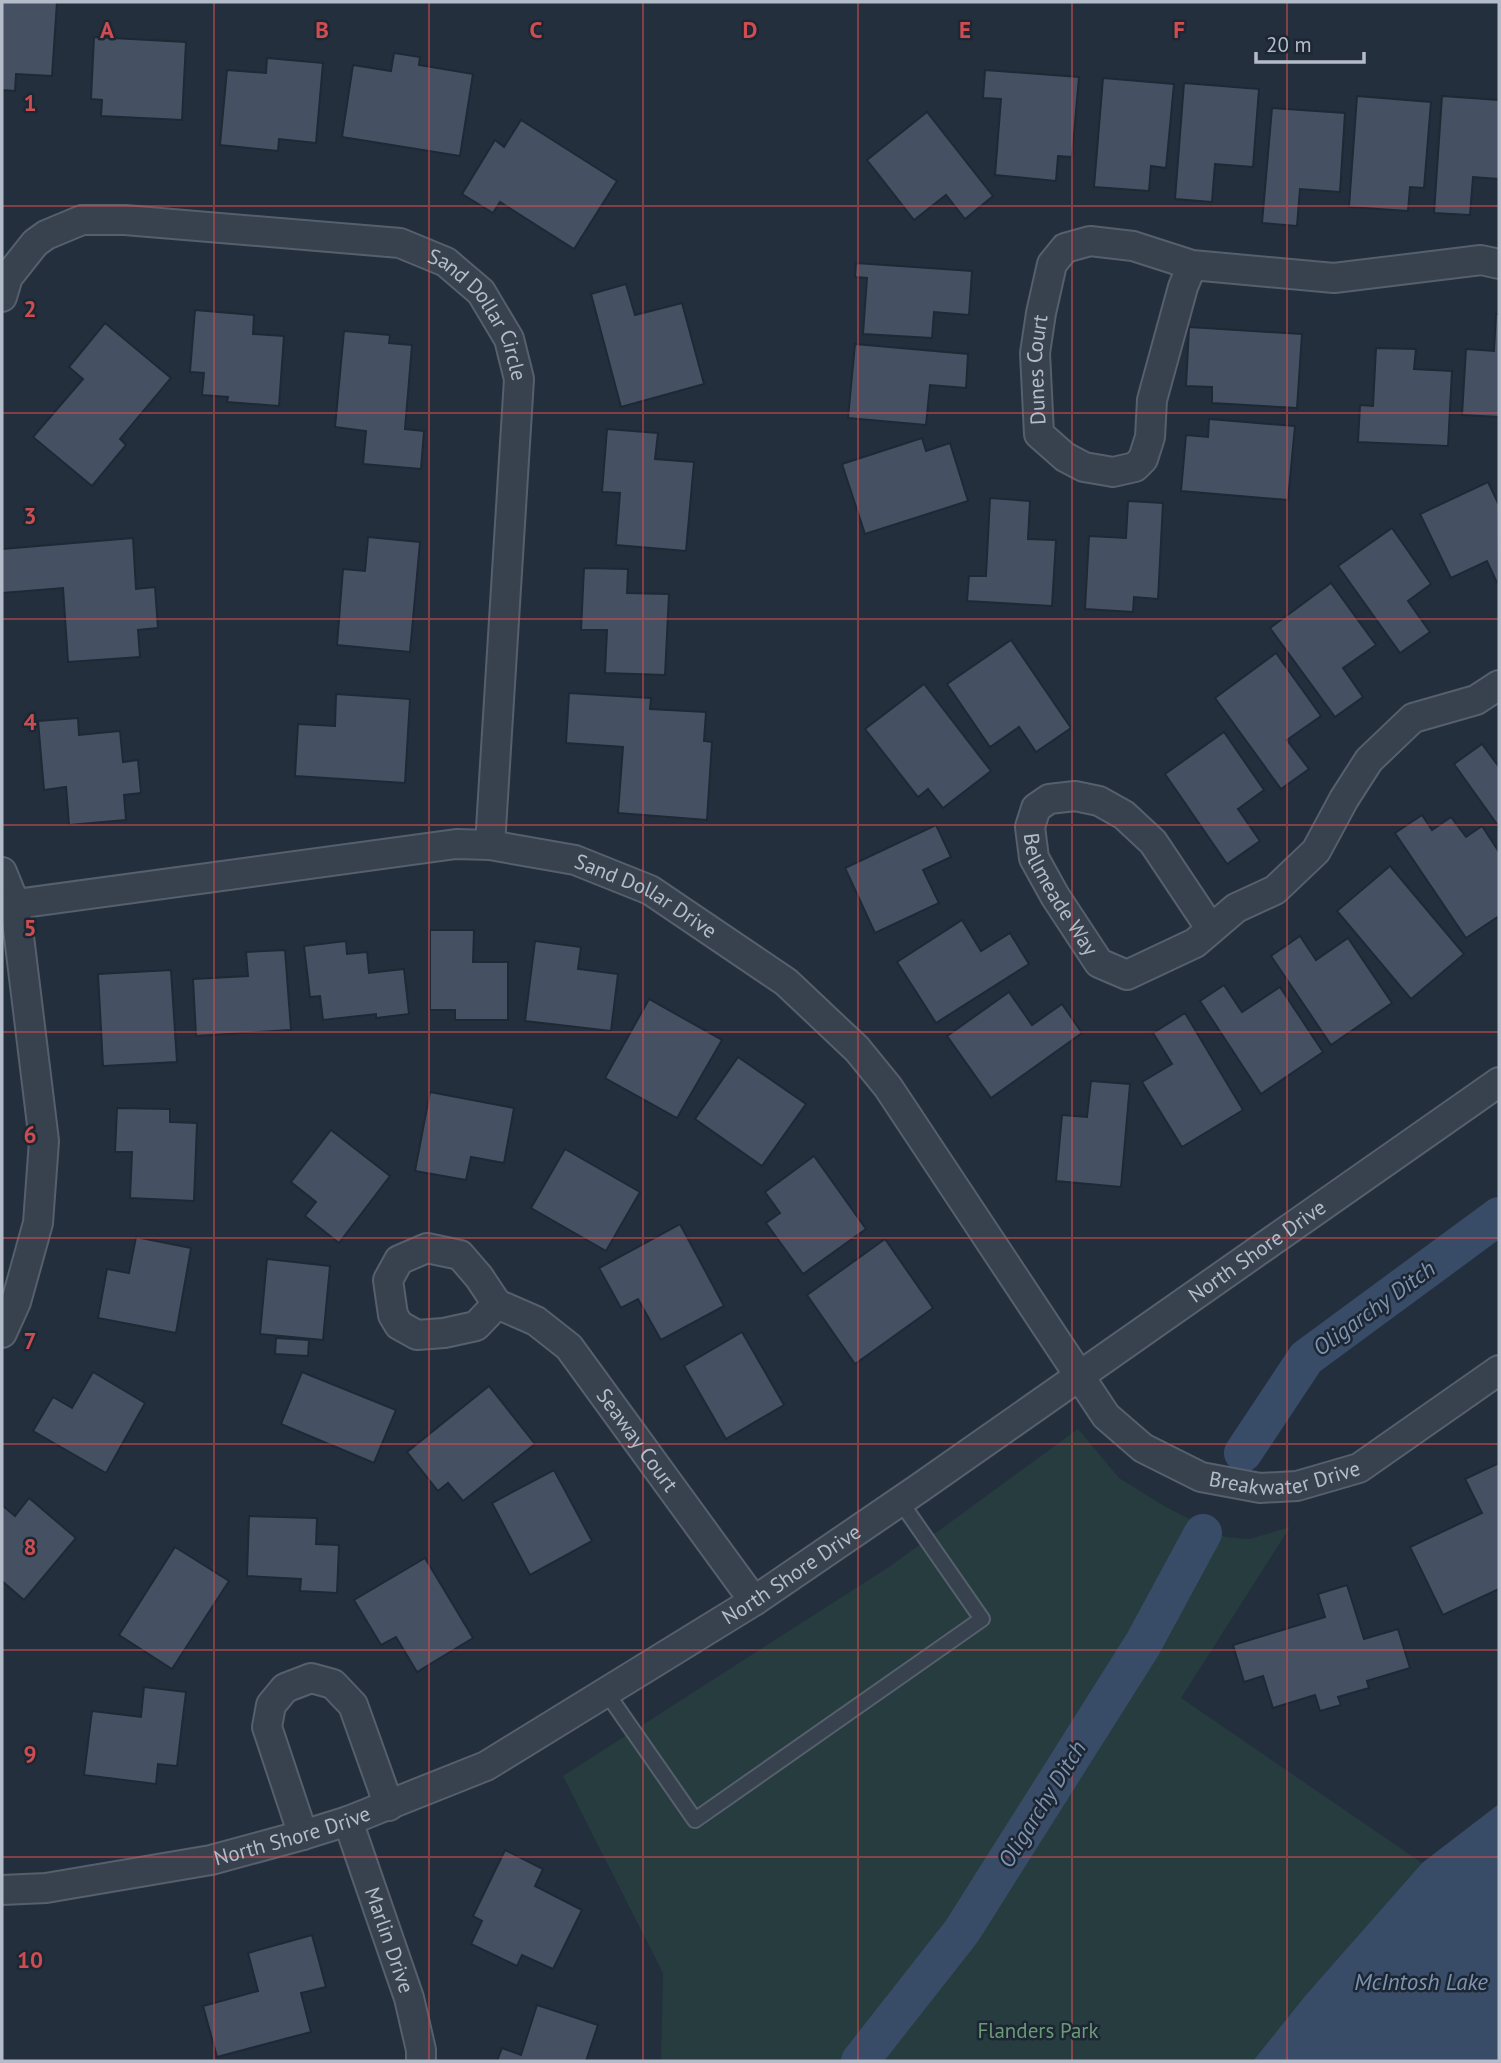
<svg xmlns="http://www.w3.org/2000/svg" width="1501" height="2063" viewBox="0 0 1501 2063" font-family="'PT Sans',sans-serif">
<style>
.green{fill:#263c3f}
.water{fill:#394c67}
.lines{fill:none;stroke-linecap:round;stroke-linejoin:round}
.canal{stroke:#394c67;stroke-width:38}
.building{fill:#455162;stroke:#1f2835;stroke-width:2}
.service-casing{stroke:#565f6c;stroke-width:18}
.minor-casing{stroke:#565f6c;stroke-width:32}
.service{stroke:#38414e;stroke-width:14}
.minor{stroke:#38414e;stroke-width:28}
.grid{fill:none;stroke:#ce4d50;stroke-width:2;stroke-opacity:0.55}
.labels{text-anchor:middle;stroke-width:5;stroke-linejoin:round;paint-order:stroke}
.street-label{font-size:21px;fill:#b4bcc9;stroke:#1d2633}
.park-label{font-size:21px;fill:#6b9a76;stroke:#1d2633}
.water-label{font-size:23px;font-style:italic;fill:#7c92b1;stroke:#1d2633}
.grid-label{font-size:23px;text-anchor:middle;font-weight:bold;fill:#ce4d50;stroke:#1d2633;stroke-width:5;stroke-linejoin:round;paint-order:stroke}
</style>
<rect width="100%" height="100%" fill="#242f3e"/>
<path class="green" d="M1078 1429 1119 1478 1164 1506 1225 1537 1250 1539 1290 1527 1181 1698 1422 1863 1305 1996 1253 2061H661L663 1973 563 1776 892 1565Z"/>
<path class="water" d="M1499 1804V2061H1253L1305 1996 1422 1863Z"/>
<g class="lines">
<g class="canal">
<path d="M1243 1453 1306 1358 1499 1216"/>
<path d="M860 2061 962 1931 1143 1644 1203 1533"/>
</g>
</g>
<g class="building">
<path d="M2 2H57L52 76 16 74 15 91 2 90Z"/>
<path d="M94 37 186 42 182 120 101 116 102 100 91 99Z"/>
<path d="M394 53 420 57 419 65 473 74 460 156 342 137 353 65 391 71Z"/>
<path d="M267 58 323 63 316 143 279 139 278 151 220 145 227 70 266 73Z"/>
<path d="M985 70 1079 77 1072 157 1058 156 1056 181 995 175 1001 99 983 98Z"/>
<path d="M1103 78 1174 84 1166 168 1151 166 1149 191 1094 187Z"/>
<path d="M1184 83 1259 89 1253 167 1215 164 1212 202 1175 199Z"/>
<path d="M1357 96 1431 102 1424 188 1410 187 1408 211 1349 207Z"/>
<path d="M1442 96 1499 100V179L1473 177 1470 215 1434 213Z"/>
<path d="M1272 108 1345 113 1340 192 1300 189 1297 226 1262 223Z"/>
<path d="M927 112 993 196 965 219 946 195 914 220 867 160Z"/>
<path d="M521 120 617 181 574 249 500 202 493 213 462 194 495 140 504 147Z"/>
<path d="M856 263 972 271 969 315 934 312 932 338 863 334 867 278 855 277Z"/>
<path d="M626 284 635 315 682 303 704 384 621 407 591 294Z"/>
<path d="M195 310 254 315 253 334 284 336 279 406 227 402 228 397 202 395 204 373 190 372Z"/>
<path d="M1496 314H1499V417L1462 415 1466 349 1494 351Z"/>
<path d="M105 323 171 378 120 439 126 445 92 486 33 437 83 379 69 367Z"/>
<path d="M1189 327 1302 334 1297 408 1212 403V387L1186 386Z"/>
<path d="M344 331 390 335 389 343 412 345 405 429 424 431 421 469 363 464 366 431 335 427Z"/>
<path d="M855 344 968 354 966 388 930 385 926 425 848 418Z"/>
<path d="M1376 348 1416 349 1414 369 1452 371 1448 446 1358 442 1360 405 1373 406Z"/>
<path d="M1209 419 1295 426 1288 500 1181 491 1186 435 1208 437Z"/>
<path d="M607 429 658 433 655 459 694 462 686 551 616 545 620 493 602 492Z"/>
<path d="M922 438 926 451 950 443 968 501 865 534 842 464Z"/>
<path d="M1488 482 1499 505 1498 585 1487 561 1451 578 1420 514Z"/>
<path d="M990 498 1030 501 1028 539 1056 540 1052 606 967 601 969 576H986Z"/>
<path d="M1128 501 1163 503 1158 599 1134 597 1133 612 1085 609 1089 536 1126 538Z"/>
<path d="M1392 528 1431 584 1408 601 1430 632 1400 653 1338 566Z"/>
<path d="M368 537 420 542 410 652 337 645 343 569 365 571Z"/>
<path d="M133 538 136 589 155 587 158 628 138 630 140 657 68 662 63 588 2 593V549Z"/>
<path d="M584 568 628 569 627 593 669 594 665 675 605 673 607 630H581Z"/>
<path d="M1331 583 1376 645 1343 668 1363 697 1335 717 1270 628Z"/>
<path d="M1011 640 1071 728 1036 752 1019 727 990 747 947 684Z"/>
<path d="M1276 653 1321 716 1287 740 1309 769 1281 789 1215 698Z"/>
<path d="M924 684 991 771 943 808 928 789 918 797 865 729Z"/>
<path d="M569 693 651 698 650 709 706 712 704 741 712 742 707 820 618 813 623 747 566 743Z"/>
<path d="M336 694 410 699 405 783 295 776 298 724 335 726Z"/>
<path d="M78 718 79 735 120 731 123 762 138 760 141 793 124 795 126 820 69 825 66 787 44 790 38 721Z"/>
<path d="M1224 732 1264 790 1238 809 1260 841 1227 864 1165 774Z"/>
<path d="M1482 744 1499 767V827L1454 764Z"/>
<path d="M1422 815 1432 830 1451 817 1466 837 1482 826 1499 852V916L1466 938 1395 833Z"/>
<path d="M936 825 951 857 923 870 939 903 875 933 845 868Z"/>
<path d="M1390 866 1464 954 1411 999 1337 911Z"/>
<path d="M962 920 981 951 1010 933 1029 964 936 1023 897 962Z"/>
<path d="M430 930H474L473 962H508V1020H455V1010H430Z"/>
<path d="M1300 936 1316 960 1348 938 1392 1003 1331 1045 1271 956Z"/>
<path d="M346 941 347 954 367 952 369 973 404 969 409 1014 376 1018V1014L323 1020 320 996 310 997 304 946Z"/>
<path d="M535 941 581 947 578 969 618 974 611 1031 525 1021Z"/>
<path d="M285 950 291 1030 196 1036 193 979 248 976 246 952Z"/>
<path d="M171 970 177 1062 103 1066 98 974Z"/>
<path d="M1224 985 1242 1012 1280 987 1323 1052 1261 1094 1200 1001Z"/>
<path d="M1009 992 1032 1025 1062 1004 1082 1033 991 1098 947 1036Z"/>
<path d="M649 999 722 1040 677 1118 605 1078Z"/>
<path d="M1185 1013 1243 1110 1182 1147 1142 1082 1172 1064 1153 1033Z"/>
<path d="M738 1057 806 1104 762 1166 695 1119Z"/>
<path d="M1091 1081 1130 1084 1121 1187 1056 1181 1062 1115 1087 1117Z"/>
<path d="M430 1092 514 1108 504 1163 471 1157 466 1180 415 1171Z"/>
<path d="M117 1108 170 1109V1122L197 1123 194 1201 130 1198 132 1152H115Z"/>
<path d="M331 1130 390 1176 339 1243 305 1216 316 1202 291 1182Z"/>
<path d="M565 1149 640 1192 606 1251 531 1208Z"/>
<path d="M814 1156 866 1229 803 1274 766 1223 780 1213 765 1192Z"/>
<path d="M680 1224 724 1306 661 1340 638 1299 621 1308 599 1268Z"/>
<path d="M136 1237 191 1248 176 1333 98 1318 107 1269 129 1273Z"/>
<path d="M885 1239 933 1308 855 1364 807 1295Z"/>
<path d="M267 1259 330 1266 323 1340 260 1334Z"/>
<path d="M742 1332 784 1405 726 1439 684 1366Z"/>
<path d="M276 1338 309 1340 308 1356 275 1354Z"/>
<path d="M93 1372 145 1403 106 1473 33 1431 53 1397 72 1408Z"/>
<path d="M302 1372 396 1410 374 1463 281 1424Z"/>
<path d="M489 1386 535 1444 463 1501 448 1483 438 1491 407 1452Z"/>
<path d="M1499 1463V1589L1443 1615 1410 1547 1482 1513 1465 1479Z"/>
<path d="M554 1470 592 1541 530 1575 492 1503Z"/>
<path d="M29 1498 76 1538 24 1600 2 1581V1507L3 1506 15 1516Z"/>
<path d="M249 1516 317 1518 316 1544 339 1545 337 1593 300 1591 301 1579 247 1576Z"/>
<path d="M175 1547 229 1581 172 1669 119 1635Z"/>
<path d="M425 1558 473 1638 417 1672 396 1637 381 1645 354 1600Z"/>
<path d="M1347 1585 1364 1639 1398 1629 1410 1668 1367 1681 1369 1688 1338 1697 1341 1705 1320 1711 1315 1695 1273 1708 1263 1676 1244 1682 1233 1645 1325 1617 1318 1594Z"/>
<path d="M144 1687 186 1692 177 1766 158 1764 156 1784 84 1775 92 1711 141 1717Z"/>
<path d="M505 1850 543 1869 535 1886 582 1910 553 1969 522 1955 517 1966 471 1944 482 1921 473 1916Z"/>
<path d="M312 1935 326 1987 301 1993 311 2032 217 2057 203 2006 258 1991 248 1953Z"/>
<path d="M537 2005 598 2025 586 2061H497L502 2048 521 2055Z"/>
</g>
<g class="lines">
<defs>
<path id="service" d="M606 1692 695 1820 982 1619 900 1501"/>
<g id="minor">
<path id="s1" d="M1192 265 1183 287 1152 400 1150 437 1143 459 1135 467 1113 472 1084 467 1065 457 1039 434 1035 353 1041 313 1052 264 1065 248 1090 241 1133 246 1192 265 1334 278 1481 260 1499 264"/>
<path id="s2" d="M2 297 8 277 35 243 46 235 82 220H125L400 243 446 262 481 292 509 339 519 379 490 845"/>
<path d="M2 872 15 904 44 1141 38 1223 16 1302 2 1333"/>
<path id="s3" d="M2 906 456 844 490 845 575 860 650 890 786 982 857 1049 888 1087 1106 1416 1143 1448 1201 1477 1260 1488 1297 1486 1359 1468 1499 1370"/>
<path id="s4" d="M1211 929 1153 842 1124 815 1099 801 1075 796 1049 799 1036 808 1030 827 1034 858 1055 896 1099 963 1127 975 1195 943 1236 908 1275 890 1316 851 1344 799 1369 760 1413 718 1476 700 1499 685"/>
<path d="M427 1248 460 1255 479 1277 497 1304 476 1326 444 1333 417 1335 399 1325 393 1315 388 1280 399 1260Z"/>
<path id="s5" d="M497 1304 536 1321 569 1347 754 1601"/>
<path id="s6" d="M348 1821 409 1998 421 2050V2061"/>
<path d="M303 1835 267 1727 271 1705 285 1688 311 1678 333 1684 353 1705 389 1806"/>
<path id="s7" d="M2 1890 46 1888 211 1860 303 1835 348 1821 486 1766 754 1601 918 1489 1499 1082"/>
</g>
</defs>
<use href="#service" class="service-casing"/>
<use href="#minor" class="minor-casing"/>
<use href="#service" class="service"/>
<use href="#minor" class="minor"/>
</g>
<path class="grid" d="M214 2V2061M429 2V2061M643 2V2061M858 2V2061M1072 2V2061M1287 2V2061M2 206H1499M2 413H1499M2 619H1499M2 825H1499M2 1032H1499M2 1238H1499M2 1444H1499M2 1650H1499M2 1857H1499"/>
<g class="labels">
<g class="street-label">
<text dy="7" stroke="none"><textPath href="#s2" startOffset="548">Sand Dollar Circle</textPath></text>
<text dy="7" stroke="none"><textPath href="#s1" startOffset="385">Dunes Court</textPath></text>
<text dy="7" stroke="none"><textPath href="#s4" startOffset="334">Bellmeade Way</textPath></text>
<text dy="7" stroke="none"><textPath href="#s3" startOffset="658">Sand Dollar Drive</textPath></text>
<text dy="7" stroke="none"><textPath href="#s7" startOffset="1430">North Shore Drive</textPath></text>
<text dy="7" stroke="none"><textPath href="#s5" startOffset="200">Seaway Court</textPath></text>
<text dy="7" stroke="none"><textPath href="#s3" startOffset="1564">Breakwater Drive</textPath></text>
<text dy="7" stroke="none"><textPath href="#s7" startOffset="863">North Shore Drive</textPath></text>
<text dy="7" stroke="none"><textPath href="#s7" startOffset="296">North Shore Drive</textPath></text>
<text dy="7" stroke="none"><textPath href="#s6" startOffset="126">Marlin Drive</textPath></text>
</g>
<g class="park-label">
<text x="1038" y="2038">Flanders Park</text>
</g>
<g class="water-label">
<text transform="translate(1374 1308) rotate(-36)" y="8">Oligarchy Ditch</text>
<text transform="translate(1042 1804) rotate(-58)" y="8">Oligarchy Ditch</text>
<text x="1421" y="1990">McIntosh Lake</text>
</g>
</g>
<g class="grid-label">
<text x="107" y="38">A</text>
<text x="322" y="38">B</text>
<text x="536" y="38">C</text>
<text x="750" y="38">D</text>
<text x="965" y="38">E</text>
<text x="1179" y="38">F</text>
<text x="30" y="111">1</text>
<text x="30" y="317">2</text>
<text x="30" y="524">3</text>
<text x="30" y="730">4</text>
<text x="30" y="936">5</text>
<text x="30" y="1143">6</text>
<text x="30" y="1349">7</text>
<text x="30" y="1555">8</text>
<text x="30" y="1762">9</text>
<text x="30" y="1968">10</text>
</g>
<rect width="1501" height="2063" fill="none" stroke="#b4bcc9" stroke-width="7"/>
<path d="M1256 52v10h108v-10" fill="none" stroke="#b4bcc9" stroke-width="3.5"/>
<text x="1266" y="52" font-size="21" fill="#b4bcc9" stroke="#1d2633" stroke-width="5" paint-order="stroke">20 m</text>
</svg>
